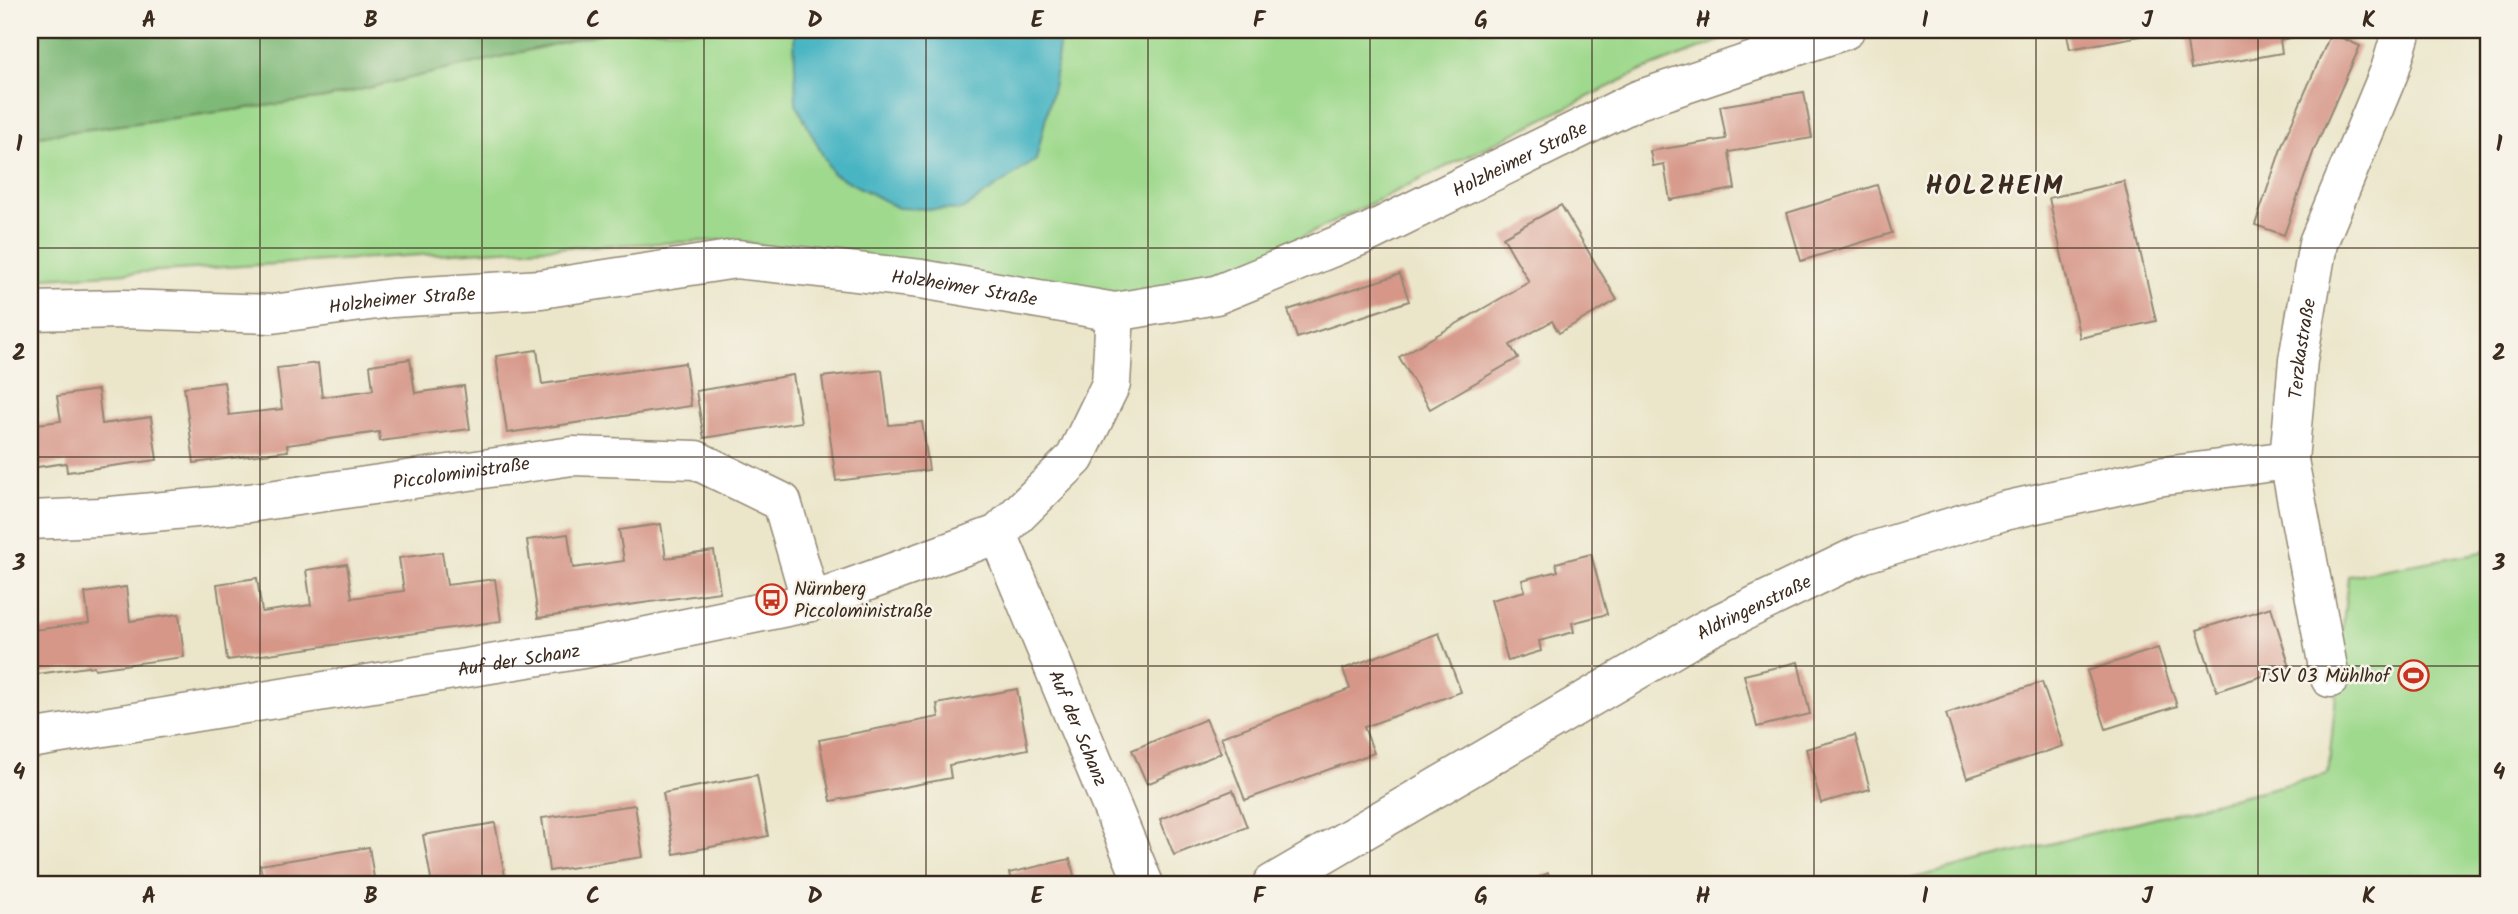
<svg xmlns="http://www.w3.org/2000/svg" width="2518" height="914" viewBox="0 0 2518 914" font-family="Kalam,sans-serif">
<style>
.green{fill:#9fd98d;stroke:#6d8256;stroke-width:2}
.forest{fill:#7fb978;stroke:#5d724b;stroke-width:2}
.water{fill:#48b5c3;stroke:#427070;stroke-width:2}
.building{fill:#d69688}
.lines{fill:none;stroke-linecap:round;stroke-linejoin:round}
.minor-casing{stroke:#938874;stroke-width:41}
.minor{stroke:#fff;stroke-width:38}
.grid{fill:none;stroke:#3b2a1e;stroke-width:2;stroke-opacity:0.55}
.labels{text-anchor:middle;stroke-width:5;stroke-linejoin:round;paint-order:stroke}
.street-label{font-size:19px;fill:#3b2a1e;stroke:#f7f3e8}
.poi-label{font-size:19px;fill:#3b2a1e;stroke:#f7f3e8;text-anchor:start}
.district-label{font-size:26px;font-weight:bold;letter-spacing:2px;fill:#3b2a1e;stroke:#f7f3e8}
.neatline{fill:none;stroke:#3b2a1e;stroke-width:2.5}
.grid-label{font-size:23px;text-anchor:middle;font-weight:bold;fill:#3b2a1e}
</style>
<rect width="100%" height="100%" fill="#f7f3e8"/>
<filter id="ink" filterUnits="userSpaceOnUse"><feTurbulence type="fractalNoise" baseFrequency=".0143" numOctaves="2"/><feDisplacementMap in="SourceGraphic" scale="14" xChannelSelector="R" yChannelSelector="G"/><feConvolveMatrix kernelMatrix="1 2 1 2 8 2 1 2 1" color-interpolation-filters="sRGB"/></filter>
<filter id="wash" filterUnits="userSpaceOnUse"><feTurbulence type="fractalNoise" baseFrequency=".00686" numOctaves="4" result="noise"/><feDisplacementMap in="SourceGraphic" scale="28" xChannelSelector="R" yChannelSelector="G"/><feGaussianBlur stdDeviation="1.57" result="paint"/><feColorMatrix in="noise" values="0 0 0 0 0 0 0 0 0 0 0 0 0 0 0 0 0 1.4 0 .05"/><feComposite in="paint" operator="in"/></filter>
<g filter="url(#wash)">
<rect width="100%" height="100%" fill="#ebe6ca"/>
<g class="green">
<path d="M615 30H1748L1641 71 1148 313 729 240 503 250 30 279V137L325 98Z"/>
<path d="M2488 551V884H1890L2328 774 2348 576Z"/>
</g>
<path class="forest" d="M30 30H615L325 98 30 137Z"/>
<path class="water" d="M803 30H1061L1054 83 1036 160 962 210 898 208 832 173 796 104 794 35Z"/>
<g id="blocks">
<g class="building">
<path d="M2066 30H2167V31L2070 49Z"/>
<path d="M2185 30H2304L2305 35 2280 40 2282 53 2191 69Z"/>
<path d="M2331 33 2360 46 2314 150 2284 235 2255 225 2284 140Z"/>
<path d="M1804 92 1812 138 1729 152 1735 189 1670 200 1664 164 1653 166 1650 151 1726 139 1720 106Z"/>
<path d="M2124 181 2156 321 2080 338 2049 198Z"/>
<path d="M1877 185 1892 233 1801 261 1787 213Z"/>
<path d="M1561 205 1617 300 1559 333 1552 321 1510 345 1518 358 1430 409 1399 357 1529 282 1503 237Z"/>
<path d="M1400 274 1409 301 1297 338 1288 310Z"/>
<path d="M537 350 542 384 685 363 691 406 507 433 496 356Z"/>
<path d="M410 359 415 393 464 386 470 429 380 441 379 432 287 445 288 451 194 463 184 387 224 382 229 415 282 409 277 368 318 363 322 397 373 390 370 365Z"/>
<path d="M882 370 889 425 922 422 929 470 836 481 822 377Z"/>
<path d="M793 375 801 422 704 438 696 391Z"/>
<path d="M98 390 102 424 151 417 157 460 67 472 66 463 30 468V425L61 421 57 396Z"/>
<path d="M661 524 666 558 714 551 720 592 538 618 527 540 568 534 573 568 624 561 619 530Z"/>
<path d="M442 552 447 585 495 579 501 621 227 660 217 584 257 578 262 612 311 605 306 570 347 564 352 598 404 591 399 558Z"/>
<path d="M1591 554 1607 614 1572 623 1574 632 1539 641 1541 651 1508 661 1491 600 1525 591 1522 580 1558 571 1556 563Z"/>
<path d="M126 587 130 621 179 614 184 657 95 669 94 666 30 675V610L34 630 89 623 85 593Z"/>
<path d="M2271 607 2290 667 2217 691 2197 630Z"/>
<path d="M1439 633 1461 692 1364 727 1374 753 1245 800 1221 737 1350 689 1343 669Z"/>
<path d="M2158 648 2177 706 2106 729 2087 671Z"/>
<path d="M1798 662 1810 714 1757 727 1744 675Z"/>
<path d="M2042 682 2063 746 1967 778 1946 714Z"/>
<path d="M1017 689 1028 749 949 765 951 778 831 801 819 740 939 717 937 704Z"/>
<path d="M1206 719 1221 753 1147 784 1132 750Z"/>
<path d="M1855 735 1870 789 1821 803 1806 749Z"/>
<path d="M757 775 768 836 674 854 663 793Z"/>
<path d="M1233 790 1247 827 1174 855 1160 819Z"/>
<path d="M635 805 643 857 549 871 542 818Z"/>
<path d="M495 823 505 876 461 884H432L423 835Z"/>
<path d="M369 847 375 884H264L260 865Z"/>
<path d="M1070 859 1076 884H1012L1009 873Z"/>
<path d="M1548 873 1554 884H1526Z"/>
<path d="M985 879 986 884H963V883Z"/>
</g>
</g>
</g>
<g filter="url(#ink)">
<use href="#blocks" fill-opacity="0" stroke="#938874" stroke-width="2"/>
<g class="lines">
<defs>
<g id="minor">
<path id="s1" d="M30 311 123 309 272 314 392 298 541 289 736 259 921 279 1115 312 1216 295 1370 232 1638 100 1845 30"/>
<path id="s2" d="M30 520 100 517 249 503 572 456 696 460 782 502 811 602"/>
<path id="s3" d="M998 534 1144 884"/>
<path id="s4" d="M2330 678 2289 460 2298 360 2318 243 2390 70 2402 30"/>
<path id="s5" d="M30 739 589 648 811 602 998 534 1075 458 1111 384 1115 312"/>
<path id="s6" d="M1272 884 1707 629 1862 554 2004 511 2157 477 2289 460"/>
</g>
</defs>
<use href="#minor" class="minor-casing"/>
<use href="#minor" class="minor"/>
</g>
</g>
<path class="grid" d="M260 30V884M482 30V884M704 30V884M926 30V884M1148 30V884M1370 30V884M1592 30V884M1814 30V884M2036 30V884M2258 30V884M30 248H2488M30 457H2488M30 666H2488"/>
<defs>
<symbol id="bus-ring" viewBox="-11 -11 22 22"><circle r="9.5" fill="#f7f3e8" stroke="#c8321e" stroke-width="1.5"/><path d="M-5-6H5V4H4V6H2V4H-2V6H-4V4H-5ZM-3.5-4V0h7V-4ZM-3.5 1.2v1.5H-2V1.2ZM2 1.2v1.5H3.5V1.2Z" fill="#c8321e"/></symbol>
<symbol id="stadium-ring" viewBox="-11 -11 22 22"><circle r="9.5" fill="#f7f3e8" stroke="#c8321e" stroke-width="1.5"/><path d="M0-5a6.5 5 0 1 0 0 10a6.5 5 0 1 0 0-10ZM-3.5-1.8h7v3.6h-7Z" fill="#c8321e"/></symbol>
</defs>
<g fill-rule="evenodd">
<use href="#bus-ring" x="754" y="582" width="35" height="35"/>
<use href="#stadium-ring" x="2396" y="658" width="35" height="35"/>
</g>
<g class="labels">
<g class="street-label">
<text dy="7" stroke="none"><textPath href="#s1" startOffset="1528">Holzheimer Straße</textPath></text>
<text dy="7" stroke="none"><textPath href="#s1" startOffset="940">Holzheimer Straße</textPath></text>
<text dy="7" stroke="none"><textPath href="#s1" startOffset="373">Holzheimer Straße</textPath></text>
<text dy="7" stroke="none"><textPath href="#s4" startOffset="334">Terzkastraße</textPath></text>
<text dy="7" stroke="none"><textPath href="#s2" startOffset="434">Piccoloministraße</textPath></text>
<text dy="7" stroke="none"><textPath href="#s6" startOffset="556">Aldringenstraße</textPath></text>
<text dy="7" stroke="none"><textPath href="#s5" startOffset="495">Auf der Schanz</textPath></text>
<text dy="7" stroke="none"><textPath href="#s3" startOffset="210">Auf der Schanz</textPath></text>
</g>
<g class="poi-label">
<text x="794" y="595">Nürnberg<tspan x="794" dy="22">Piccoloministraße</tspan></text>
<text x="2390" y="682" text-anchor="end">TSV 03 Mühlhof</text>
</g>
<g class="district-label">
<text x="1995" y="194">HOLZHEIM</text>
</g>
</g>
<rect width="2518" height="914" fill="none" stroke="#f7f3e8" stroke-width="77"/>
<rect x="38" y="38" width="2442" height="838" class="neatline"/>
<g class="grid-label">
<text x="149" y="27">A</text>
<text x="371" y="27">B</text>
<text x="593" y="27">C</text>
<text x="815" y="27">D</text>
<text x="1037" y="27">E</text>
<text x="1259" y="27">F</text>
<text x="1481" y="27">G</text>
<text x="1703" y="27">H</text>
<text x="1925" y="27">I</text>
<text x="2147" y="27">J</text>
<text x="2369" y="27">K</text>
<text x="19" y="151">1</text>
<text x="2499" y="151">1</text>
<text x="19" y="360">2</text>
<text x="2499" y="360">2</text>
<text x="19" y="570">3</text>
<text x="2499" y="570">3</text>
<text x="19" y="779">4</text>
<text x="2499" y="779">4</text>
<text x="149" y="903">A</text>
<text x="371" y="903">B</text>
<text x="593" y="903">C</text>
<text x="815" y="903">D</text>
<text x="1037" y="903">E</text>
<text x="1259" y="903">F</text>
<text x="1481" y="903">G</text>
<text x="1703" y="903">H</text>
<text x="1925" y="903">I</text>
<text x="2147" y="903">J</text>
<text x="2369" y="903">K</text>
</g>
</svg>
